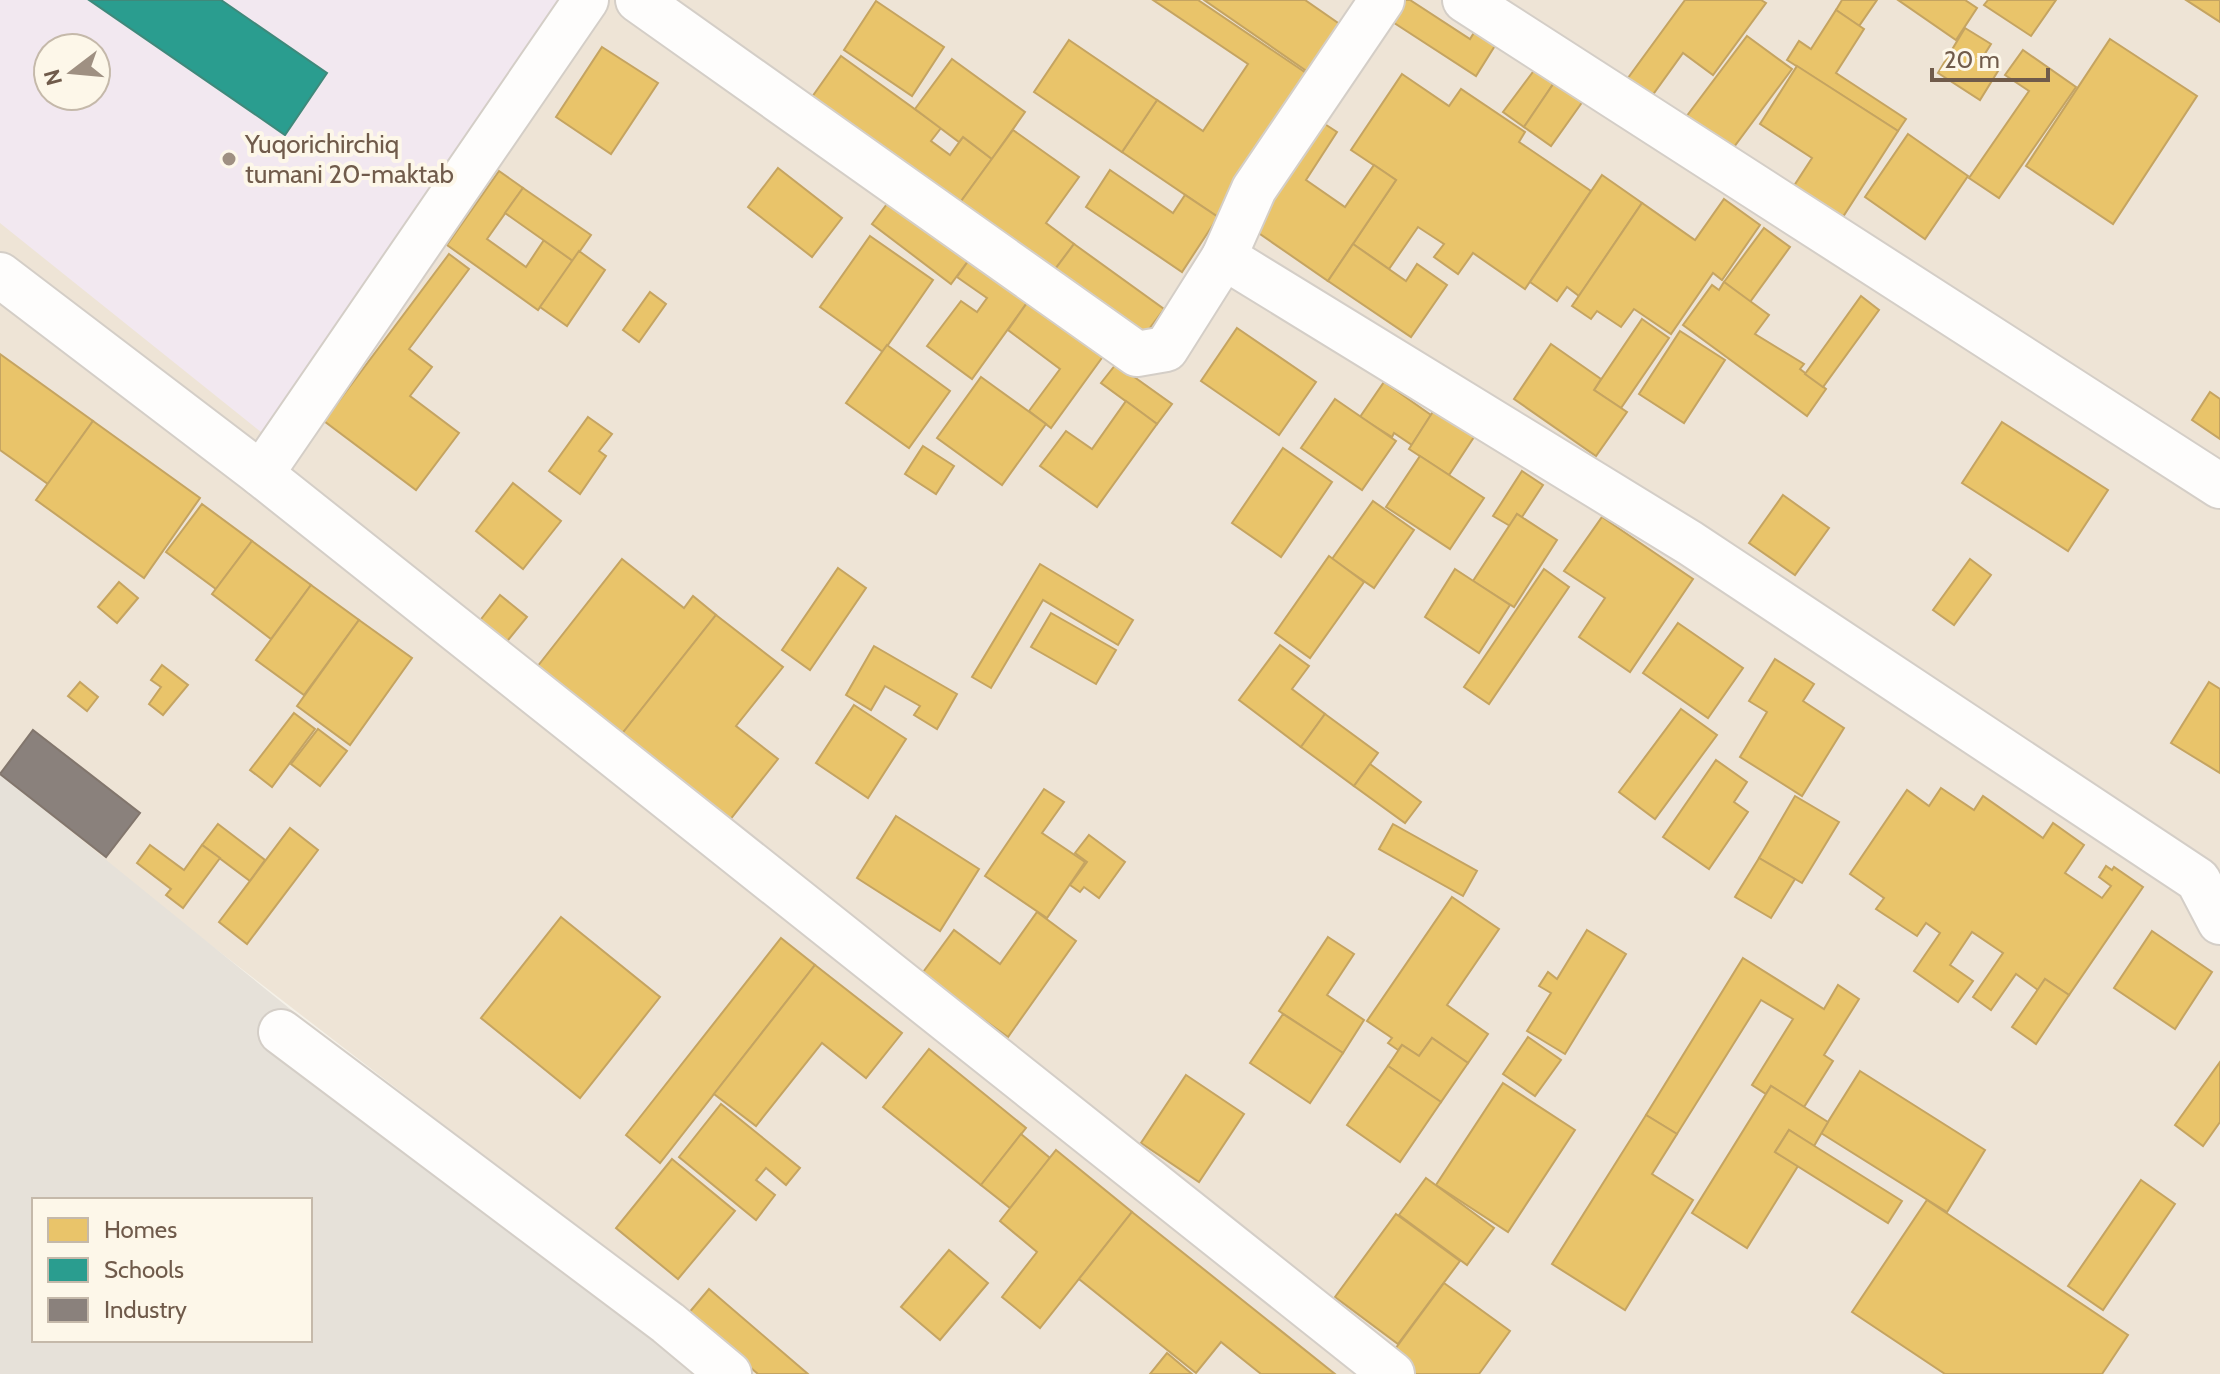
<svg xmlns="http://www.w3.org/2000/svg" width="2220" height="1374" viewBox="0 0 2220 1374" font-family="Cabin,sans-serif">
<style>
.residential{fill:#eee4d6;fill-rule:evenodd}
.industrial{fill:#e6e1d9;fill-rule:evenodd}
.education{fill:#f2e8f0;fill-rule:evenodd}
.homes{fill:#e9c46a;stroke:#c5a461;stroke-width:2}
.schools{fill:#2a9d8f;stroke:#3f897b;stroke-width:2}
.industry{fill:#8a817c;stroke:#82766d;stroke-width:2}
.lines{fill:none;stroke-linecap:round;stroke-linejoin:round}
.minor-casing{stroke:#d4cec7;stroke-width:48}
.minor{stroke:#fefdfc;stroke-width:44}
.poi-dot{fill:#9f9082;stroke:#fdf7e9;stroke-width:3}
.labels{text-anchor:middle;stroke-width:8;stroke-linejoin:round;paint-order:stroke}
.poi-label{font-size:26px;fill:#705b4b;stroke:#fdf7e9;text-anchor:start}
</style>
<rect width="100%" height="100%" fill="#f5f1e8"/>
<path class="residential" d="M0 0H2220V1374H753L611 1254 107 865 0 778ZM48 48H96V96H48Z"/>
<path class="industrial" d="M0 774 741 1374H0ZM34 1200H310V1340H34Z"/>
<path class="education" d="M0 0H570L573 2 261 432 0 223ZM48 48H96V96H48Z"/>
<g class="homes">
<path d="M1153 0H1198L1312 77 1218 217 1122 152 1157 100 1203 131 1248 64Z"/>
<path d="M1204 0H1305L1341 25 1308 72Z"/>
<path d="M1396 0H1410L1470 39 1475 31 1496 44 1476 76 1385 17Z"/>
<path d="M1685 0H1761L1766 3 1713 75 1683 53 1649 100 1625 82Z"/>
<path d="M1842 0H1877L1859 26 1836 10Z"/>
<path d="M1898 0H1965L1977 8 1956 40Z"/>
<path d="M1988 0H2056L2031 36 1984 5Z"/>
<path d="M2186 0H2220V22Z"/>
<path d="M876 1 944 47 912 96 844 50Z"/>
<path d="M1836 10 1864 29 1836 73 1906 119 1898 131 1787 60 1799 41 1811 49Z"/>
<path d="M1965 28 1991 44 1981 60 1998 71 1980 100 1938 73Z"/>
<path d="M1747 36 1792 69 1728 155 1683 121Z"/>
<path d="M2110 39 2197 96 2113 224 2026 166Z"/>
<path d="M1069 40 1157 100 1122 152 1034 92Z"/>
<path d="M602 47 658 83 611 154 556 117Z"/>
<path d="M2023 50 2076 87 1999 198 1969 178 2029 91 2005 75Z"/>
<path d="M841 56 941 128 931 141 950 155 963 137 992 159 959 204 812 97Z"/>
<path d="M952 59 1025 112 992 159 963 137 959 142 915 109Z"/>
<path d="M1541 61 1560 74 1524 127 1503 112Z"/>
<path d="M1797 66 1898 131 1839 223 1790 192 1812 158 1760 124Z"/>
<path d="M1402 74 1449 106 1461 89 1525 132 1519 142 1591 191 1525 289 1473 253 1458 274 1434 257 1444 244 1418 227 1389 269 1353 244 1396 180 1351 150Z"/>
<path d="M1560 74 1588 94 1551 146 1524 127Z"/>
<path d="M1314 117 1337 132 1306 180 1345 207 1374 165 1396 180 1328 281 1244 223Z"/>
<path d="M1013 130 1079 177 1046 223 1074 244 1053 272 959 204Z"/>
<path d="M1908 134 1968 176 1925 239 1865 197Z"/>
<path d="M778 168 842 218 812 257 748 207Z"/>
<path d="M1110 170 1173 213 1185 195 1218 217 1182 272 1086 207Z"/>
<path d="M499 171 523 188 487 239 526 267 544 240 573 261 538 310 447 245Z"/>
<path d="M1602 175 1642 203 1579 296 1567 287 1557 301 1530 282Z"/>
<path d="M523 188 591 235 573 261 505 213Z"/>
<path d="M893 196 971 257 951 284 872 224Z"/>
<path d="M1724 199 1760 225 1722 280 1713 273 1671 334 1634 309 1621 327 1597 311 1591 319 1572 306 1642 203 1695 240Z"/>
<path d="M1764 228 1790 247 1750 302 1724 282Z"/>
<path d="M870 236 933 280 883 352 820 307Z"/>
<path d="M1074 244 1164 309 1143 337 1053 272Z"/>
<path d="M1353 244 1406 281 1417 264 1447 285 1411 337 1328 281Z"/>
<path d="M579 251 605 270 567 326 540 307Z"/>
<path d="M449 254 469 269 409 349 432 367 410 396 459 433 416 490 324 421Z"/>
<path d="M971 257 1029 300 972 379 927 346 961 301 977 312 987 298 957 277Z"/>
<path d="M1724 282 1769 315 1755 334 1804 364 1800 369 1826 389 1807 416 1683 325 1712 285 1719 290Z"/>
<path d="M650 292 666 304 639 342 623 330Z"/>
<path d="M1861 296 1879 310 1823 387 1805 374Z"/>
<path d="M1029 300 1104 355 1051 428 1029 411 1060 369 1008 330Z"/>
<path d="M1642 319 1669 338 1621 408 1594 390Z"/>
<path d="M1237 328 1316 382 1279 435 1201 381Z"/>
<path d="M1680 331 1725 360 1684 423 1639 394Z"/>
<path d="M1551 344 1601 379 1594 390 1627 412 1596 456 1514 399Z"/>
<path d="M887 345 950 391 909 448 846 403Z"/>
<path d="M0 354 93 421 48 484 0 450Z"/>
<path d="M1116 364 1172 404 1157 424 1101 383Z"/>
<path d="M981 377 1046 424 1002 485 937 438Z"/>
<path d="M1384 382 1431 415 1412 445 1394 433 1392 437 1360 417Z"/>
<path d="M2210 392 2220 399V439L2192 420Z"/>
<path d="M1335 399 1396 441 1362 490 1301 448Z"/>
<path d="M1126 401 1157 424 1097 507 1040 466 1066 431 1092 449Z"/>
<path d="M1434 410 1474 437 1449 475 1409 449Z"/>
<path d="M588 417 612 434 599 451 606 456 580 494 549 471Z"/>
<path d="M93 421 200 498 144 578 36 500Z"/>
<path d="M2002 422 2108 490 2068 551 1962 483Z"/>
<path d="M923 446 954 466 936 494 905 474Z"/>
<path d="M1283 448 1332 482 1281 557 1232 523Z"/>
<path d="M1420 456 1484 498 1450 549 1386 507Z"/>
<path d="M1522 471 1543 485 1522 517 1517 514 1510 526 1493 516Z"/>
<path d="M513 483 561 521 523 569 476 531Z"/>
<path d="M1783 495 1829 528 1795 575 1749 543Z"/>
<path d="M1373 501 1414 530 1374 588 1332 559Z"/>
<path d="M202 504 252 541 216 589 166 552Z"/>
<path d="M1517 514 1557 540 1514 607 1473 581Z"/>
<path d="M1602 517 1693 579 1630 672 1579 637 1605 598 1564 571Z"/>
<path d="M252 541 311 585 271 639 212 594Z"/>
<path d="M1329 556 1364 582 1310 658 1275 633Z"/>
<path d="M622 559 684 608 693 596 716 615 621 735 537 667Z"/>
<path d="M1970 559 1991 575 1954 625 1933 610Z"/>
<path d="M1040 564 1133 620 1118 645 1043 600 991 688 972 677Z"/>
<path d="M838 568 866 588 810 670 782 650Z"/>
<path d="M1455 569 1510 605 1479 653 1425 617Z"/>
<path d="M1544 569 1569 587 1489 704 1464 687Z"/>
<path d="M119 582 138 598 117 623 98 607Z"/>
<path d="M311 585 359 620 304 695 256 660Z"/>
<path d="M500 595 527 617 504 645 478 623Z"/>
<path d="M1051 613 1116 650 1096 684 1031 647Z"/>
<path d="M716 615 783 667 736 726 778 759 729 821 621 735Z"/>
<path d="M359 620 412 658 350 745 297 706Z"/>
<path d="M1678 623 1743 668 1708 718 1643 673Z"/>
<path d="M1280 645 1309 666 1292 689 1325 714 1301 747 1239 700Z"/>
<path d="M874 646 957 694 937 729 914 715 920 706 885 686 871 710 846 695Z"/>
<path d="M1775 659 1814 684 1803 701 1844 728 1802 796 1740 757 1767 712 1749 701Z"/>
<path d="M162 665 188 685 163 715 149 704 161 687 151 680Z"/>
<path d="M80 682 98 697 87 711 68 696Z"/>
<path d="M2209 682 2220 689V773L2171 743Z"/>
<path d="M854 705 906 739 868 798 816 763Z"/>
<path d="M1681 709 1717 735 1655 819 1619 792Z"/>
<path d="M294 713 315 729 272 787 250 770Z"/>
<path d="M1325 714 1378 753 1354 786 1301 747Z"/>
<path d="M318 729 347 751 320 786 291 764Z"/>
<path d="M1716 760 1747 782 1734 802 1748 812 1709 869 1663 837Z"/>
<path d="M1370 764 1421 802 1405 823 1354 786Z"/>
<path d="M1941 788 1974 810 1983 796 2043 838 2053 823 2084 845 2065 873 2102 898 2111 886 2099 877 2106 866 2112 870 2114 867 2143 887 2069 995 2045 979 2038 990 2016 974 1991 1010 1973 997 2003 953 1972 932 1950 965 1973 981 1958 1002 1914 971 1940 933 1926 923 1917 936 1876 909 1884 898 1850 874 1907 790 1929 806Z"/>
<path d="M1044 789 1064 802 1042 833 1085 862 1047 918 985 876Z"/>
<path d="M1795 796 1839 822 1802 883 1759 858Z"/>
<path d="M896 816 979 869 940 931 857 878Z"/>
<path d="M218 824 265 860 250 881 202 845Z"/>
<path d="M1393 824 1477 871 1463 896 1379 849Z"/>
<path d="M290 828 318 850 247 944 219 922Z"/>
<path d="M1089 835 1125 862 1099 898 1084 887 1080 892 1070 885 1087 862 1075 853Z"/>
<path d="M150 845 184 870 202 845 220 858 183 908 166 895 171 889 137 863Z"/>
<path d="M1759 858 1795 879 1771 918 1735 897Z"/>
<path d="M1452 897 1499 929 1447 1005 1488 1034 1468 1063 1432 1038 1419 1056 1402 1045 1398 1050 1388 1043 1392 1038 1367 1021Z"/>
<path d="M1037 912 1076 941 1008 1037 921 975 954 930 1000 964Z"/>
<path d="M561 917 660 997 580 1098 481 1018Z"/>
<path d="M1587 930 1626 954 1565 1054 1527 1031 1551 993 1539 986 1548 972 1557 979Z"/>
<path d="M2152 931 2212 972 2175 1029 2114 988Z"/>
<path d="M1328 937 1354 954 1327 995 1364 1020 1343 1053 1279 1011Z"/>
<path d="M781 938 815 965 660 1163 626 1135Z"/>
<path d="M1743 958 1824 1009 1838 985 1859 999 1824 1055 1833 1061 1804 1107 1771 1086 1766 1094 1752 1085 1793 1019 1761 1000 1677 1134 1646 1115Z"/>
<path d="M815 965 902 1033 866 1078 822 1043 756 1126 714 1094Z"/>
<path d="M2045 979 2069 995 2036 1044 2012 1027Z"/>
<path d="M1283 1014 1343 1053 1310 1103 1250 1063Z"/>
<path d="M1528 1037 1561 1060 1535 1096 1503 1074Z"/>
<path d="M1432 1038 1468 1063 1441 1102 1388 1066 1402 1045 1419 1056Z"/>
<path d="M929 1049 1026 1128 981 1185 883 1107Z"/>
<path d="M2220 1062V1122L2203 1146 2175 1125Z"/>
<path d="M1388 1066 1441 1102 1400 1162 1347 1125Z"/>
<path d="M1860 1071 1985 1150 1947 1212 1821 1133Z"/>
<path d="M1186 1075 1244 1114 1199 1182 1141 1143Z"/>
<path d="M1503 1083 1575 1130 1508 1232 1436 1185Z"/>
<path d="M1771 1086 1828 1122 1814 1146 1789 1130 1775 1152 1798 1166 1747 1248 1692 1213Z"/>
<path d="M721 1104 800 1168 786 1185 766 1168 756 1180 775 1195 756 1220 679 1157Z"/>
<path d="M1646 1115 1677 1134 1652 1174 1693 1200 1625 1310 1552 1264Z"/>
<path d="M1789 1130 1902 1201 1888 1223 1775 1152Z"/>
<path d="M1021 1134 1050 1158 1010 1208 981 1185Z"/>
<path d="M1056 1150 1132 1212 1040 1328 1002 1297 1037 1252 1000 1221Z"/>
<path d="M672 1159 735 1211 678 1279 616 1228Z"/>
<path d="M1426 1178 1494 1228 1467 1265 1399 1215Z"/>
<path d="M2141 1180 2175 1204 2103 1310 2068 1286Z"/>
<path d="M1927 1200 2128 1335 2102 1374H1945L1852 1312Z"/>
<path d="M1132 1212 1335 1374H1261L1221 1342 1196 1373 1079 1279Z"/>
<path d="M1396 1214 1460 1261 1398 1344 1335 1297Z"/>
<path d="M949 1250 988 1283 940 1340 901 1307Z"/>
<path d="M1444 1283 1510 1331 1479 1374H1407L1387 1360Z"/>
<path d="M709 1289 808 1374H758L688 1314Z"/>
<path d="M1167 1353 1192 1374H1150Z"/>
</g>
<path class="schools" d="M89 0H221L327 73 285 135Z"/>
<path class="industry" d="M33 730 140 813 106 857 0 774Z"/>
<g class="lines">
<defs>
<g id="minor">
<path d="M638 0 1137 354 1166 349 1224 257 1690 543 2198 880 2220 922"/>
<path d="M1465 0 2220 486"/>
<path d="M1224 257 1254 189 1382 0"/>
<path d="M0 275 261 474 1392 1374"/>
<path d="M261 474 586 0"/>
<path d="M281 1032 668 1323 729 1374"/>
</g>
</defs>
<use href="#minor" class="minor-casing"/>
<use href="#minor" class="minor"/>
</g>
<circle class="poi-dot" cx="229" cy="159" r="8"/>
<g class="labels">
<g class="poi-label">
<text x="245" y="153">Yuqorichirchiq<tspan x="245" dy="30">tumani 20-maktab</tspan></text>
</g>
</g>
<rect x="32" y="1198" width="280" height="144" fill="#fdf7e9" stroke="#c5b9aa" stroke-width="2"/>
<rect x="48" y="1218" width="40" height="24" fill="#e9c46a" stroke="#c5b9aa" stroke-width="2"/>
<text x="104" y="1238" font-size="24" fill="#705b4b">Homes</text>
<rect x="48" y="1258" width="40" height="24" fill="#2a9d8f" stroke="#c5b9aa" stroke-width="2"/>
<text x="104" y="1278" font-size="24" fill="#705b4b">Schools</text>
<rect x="48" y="1298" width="40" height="24" fill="#8a817c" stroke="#c5b9aa" stroke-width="2"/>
<text x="104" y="1318" font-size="24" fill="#705b4b">Industry</text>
<g transform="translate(72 72) rotate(254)"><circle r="38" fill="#fdf7e9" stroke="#c5b9aa" stroke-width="2"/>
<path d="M0-6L14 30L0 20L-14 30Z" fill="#9f9082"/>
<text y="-12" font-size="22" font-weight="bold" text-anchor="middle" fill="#705b4b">N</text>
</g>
<path d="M1932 68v12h116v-12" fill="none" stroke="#705b4b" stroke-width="4"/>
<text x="1944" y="68" font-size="24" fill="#705b4b" stroke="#fdf7e9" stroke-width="6" paint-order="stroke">20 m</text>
</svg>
